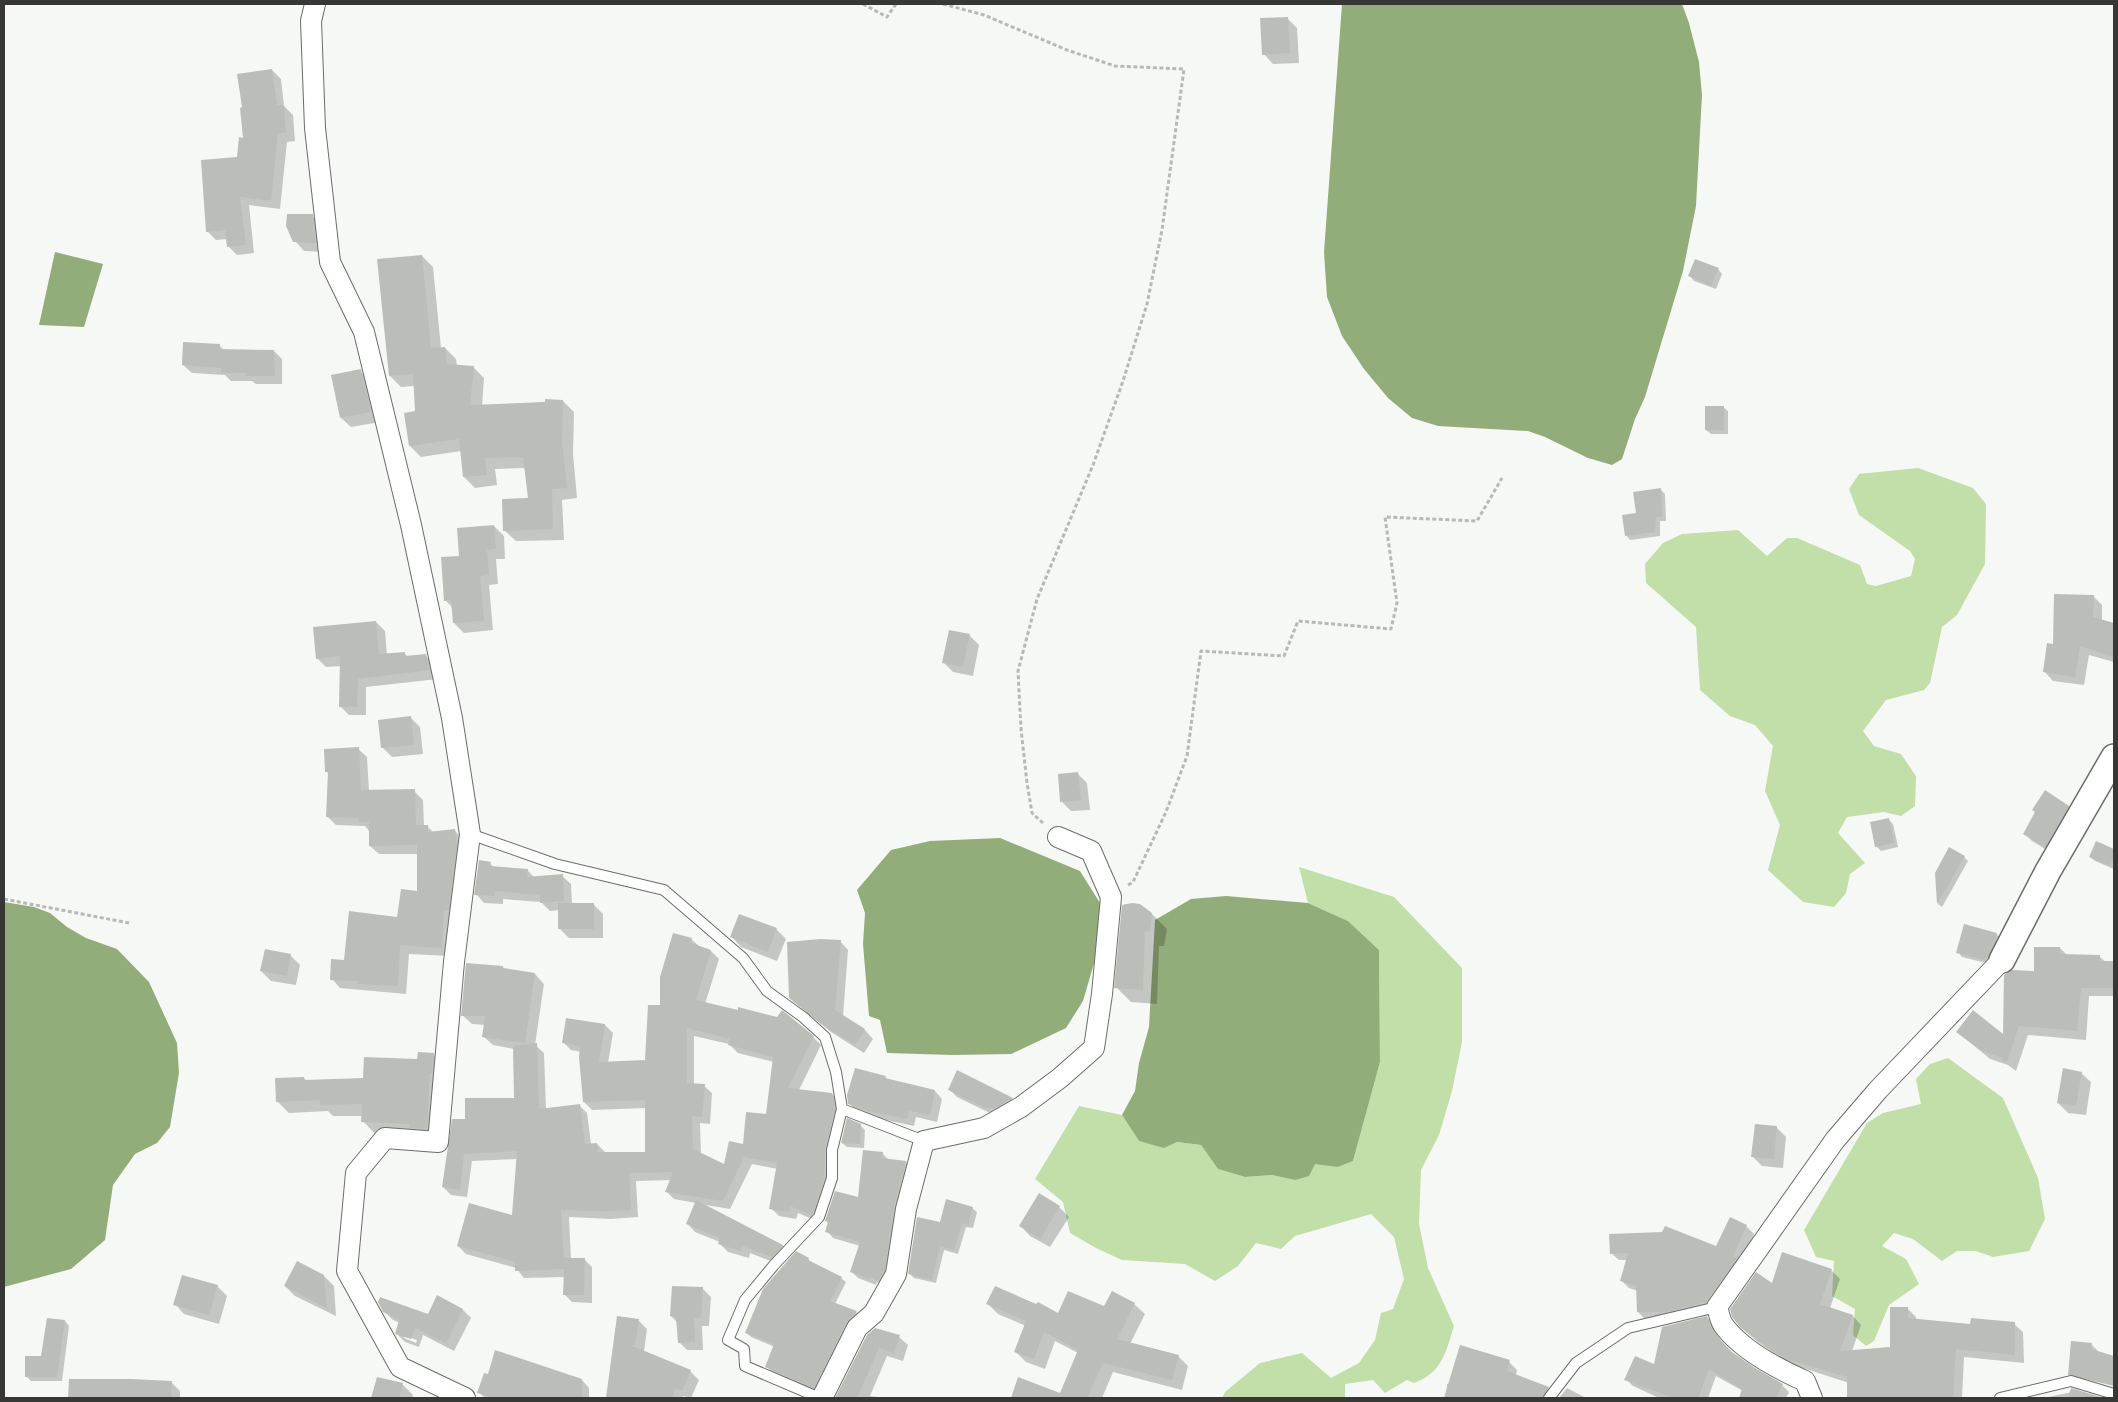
<svg xmlns="http://www.w3.org/2000/svg" width="2118" height="1402" viewBox="0 0 2118 1402" font-family="'Open Sans',sans-serif">
<style>
.green{fill:#c2dea9}
.water{fill:#93ad7a}
.shadow{fill:#0003;fill-rule:evenodd}
.building{fill:#bbbdb9;fill-rule:evenodd}
.lines{fill:none;stroke-linecap:round;stroke-linejoin:round}
.service-casing{stroke:#6b6d6a;stroke-width:12}
.minor-casing{stroke:#6b6d6a;stroke-width:22}
.tertiary-casing{stroke:#6b6d6a;stroke-width:28}
.path{stroke:#b7b9b6;stroke-width:3;stroke-dasharray:4 2.5;stroke-linecap:butt}
.service{stroke:#fff;stroke-width:10}
.minor{stroke:#fff;stroke-width:20}
.tertiary{stroke:#fff;stroke-width:25}
</style>
<rect width="100%" height="100%" fill="#f6f8f5"/>
<g class="green">
<path d="M1918 468 1973 488 1986 504 1985 564 1957 615 1942 627 1930 683 1924 690 1886 700 1863 731 1874 746 1901 754 1916 776 1915 806 1901 816 1884 812 1847 817 1838 833 1865 863 1850 874 1846 893 1834 907 1803 902 1768 870 1780 825 1765 791 1773 746 1755 725 1730 716 1700 690 1696 627 1646 583 1645 564 1663 543 1682 534 1738 530 1767 556 1787 538H1797L1860 565 1867 584 1876 586 1911 576 1915 559 1910 551 1859 515 1849 489 1859 474Z"/>
<path d="M1299 867 1394 897 1462 968V1042L1452 1091 1439 1135 1421 1170 1419 1224 1428 1268 1454 1326C1446 1352 1442 1373 1414 1383L1407 1380 1385 1393 1373 1380 1345 1384V1398H1222L1225 1392 1260 1363 1302 1353 1331 1378 1359 1363 1375 1340 1381 1313 1393 1309 1404 1279 1394 1237 1371 1214 1295 1236 1281 1249 1256 1243 1238 1266 1215 1281 1185 1264 1122 1260 1096 1248 1070 1233 1063 1202 1035 1179 1079 1106 1122 1115 1139 1141 1164 1147 1177 1142 1201 1145 1218 1169 1245 1177 1272 1175 1295 1180 1315 1163 1338 1167 1353 1161 1380 1062 1379 950 1348 921 1308 903Z"/>
<path d="M1948 1058 2003 1098 2038 1178 2045 1219 2029 1251 1993 1257 1976 1251H1957L1942 1261 1913 1239 1894 1233 1882 1246 1906 1259 1919 1284 1889 1305 1874 1341 1866 1346 1853 1335 1855 1309 1832 1296 1834 1261 1816 1257 1804 1230 1867 1123 1883 1113 1921 1104 1916 1079 1930 1064Z"/>
</g>
<g class="water">
<path d="M1342 4H1682L1689 23 1699 62 1702 95 1696 206 1683 271 1645 397 1635 419 1622 459 1612 465 1588 458 1545 437 1528 431 1438 426 1412 418 1388 398 1364 369 1342 336 1327 297 1324 252Z"/>
<path d="M55 252 103 264 84 327 39 325Z"/>
<path d="M1000 838 1080 871 1100 903 1097 953 1083 1001 1066 1028 1011 1054 952 1055 887 1053 880 1020 869 1016 863 944 865 913 857 890 891 850 930 841Z"/>
<path d="M1226 896 1308 903 1348 921 1379 950 1380 1062 1353 1161 1338 1167 1315 1164 1309 1176 1295 1180 1272 1175 1245 1177 1218 1169 1201 1145 1177 1142 1164 1148 1139 1141 1122 1115 1135 1091 1139 1063 1149 1027 1155 920 1191 899Z"/>
<path d="M4 902 34 907 50 913 67 927 86 938 117 949 149 982 177 1043 179 1073 170 1127 157 1143 135 1154 113 1185 105 1240 71 1269 4 1287Z"/>
</g>
<g class="shadow">
<path d="M1287 18 1297 28 1299 63 1273 64 1264 54Z"/>
<path d="M272 70 281 79 284 106 293 115 295 141 287 142 280 209 249 205 254 253 237 255 228 246 227 239 216 240 207 231 238 158Z"/>
<path d="M312 216 322 226 325 252 304 251 295 241Z"/>
<path d="M422 256 433 267 441 348H445L456 359 457 366 473 367 484 378 482 406 563 401 574 412 573 454 577 498 562 500 564 540 516 541 504 530 529 499 526 468 495 469 497 485 475 488 464 477 461 451 421 457 410 446 416 412 415 386 401 387 390 376Z"/>
<path d="M1718 269 1722 274 1716 289 1694 281 1690 276Z"/>
<path d="M219 345 224 350 274 351 282 359V384H256L252 381H231L225 375 192 373 183 365Z"/>
<path d="M360 371 370 381 380 422 351 427 341 418Z"/>
<path d="M1723 407 1728 411V434H1711L1706 430Z"/>
<path d="M1660 489 1665 494 1666 521H1660V536L1630 540 1626 535 1638 514Z"/>
<path d="M494 526 504 536 505 559H496L498 584 489 585 493 630 464 633 454 623 453 608 445 600 461 557Z"/>
<path d="M2093 596 2102 605V621L2114 624V662L2089 655 2084 685 2053 681 2044 671 2054 645Z"/>
<path d="M376 622 385 631 387 655 404 653 408 657 426 656 435 665 438 679 366 687V715H349L340 706 341 666 326 667 317 658Z"/>
<path d="M969 635 979 645 973 676 953 672 944 663Z"/>
<path d="M411 718 420 727 423 754 392 757 383 748Z"/>
<path d="M358 749 367 757 369 791H414L423 800 424 826H427L434 833 455 831 463 839 450 956 409 954 406 994 340 988 332 979 345 961 398 919 419 892 418 854H379L370 846 369 831 365 826 336 825 327 816 329 774 327 772Z"/>
<path d="M1077 773 1087 783 1090 810 1071 811 1062 802Z"/>
<path d="M2069 806 2076 814 2053 854 2032 841 2024 833Z"/>
<path d="M1889 820 1893 824 1898 847 1881 851 1876 846Z"/>
<path d="M2096 843 2114 850V869L2095 861 2090 857Z"/>
<path d="M1964 857 1968 861 1942 907 1938 904 1936 873Z"/>
<path d="M490 864 494 867 527 870 535 878 562 876 571 884 572 904H593L603 914V938H569L559 928V910L550 911 541 902 503 899V904L484 903 476 894Z"/>
<path d="M1152 914 1167 929 1164 946H1159L1157 1004 1131 1002 1116 987Z"/>
<path d="M776 929 786 939 777 961 741 947 732 937Z"/>
<path d="M1996 934 2001 938 1990 964 1962 957 1958 952Z"/>
<path d="M691 939 700 947 711 951 719 959 705 1004 813 1037 821 1045 799 1090 832 1094 840 1102 842 1117 819 1222 798 1213 796 1219 779 1216 771 1208 778 1169 752 1164 730 1209 700 1204 783 1246 791 1254 781 1265 750 1253 749 1258 728 1252 720 1244V1242L695 1232 687 1223 696 1203 674 1199 667 1192 672 1180 636 1181 638 1217 611 1219 569 1217 571 1260H585L592 1267V1303L572 1302 564 1294 565 1277 524 1278 516 1268 466 1254 458 1246 514 1217 517 1159 472 1161 467 1197 451 1195 443 1187 466 1120 516 1099 514 1049 493 1045 483 1036 485 1025 472 1024 462 1015 503 967 505 970 535 974 544 984 535 1045 544 1053 546 1109 579 1105 587 1113 591 1144H597L605 1152 646 1153V1108L592 1110 584 1102 581 1052 571 1050 563 1042 605 1025 613 1033 608 1063 646 1062 661 1007ZM694 1036 729 1044 738 1053 774 1062 767 1115 744 1145 725 1165 701 1154 700 1123 710 1124 712 1093 704 1086 694 1085Z"/>
<path d="M840 941 848 950 843 1017 865 1030 873 1039 864 1053 831 1032 790 998Z"/>
<path d="M2060 948 2067 955 2100 957 2106 962 2114 963V996H2089L2086 1040 2028 1035 2016 1071 2008 1065 1990 1059 1958 1032 2004 1037 2035 972Z"/>
<path d="M290 955 300 965 296 985 271 981 261 971Z"/>
<path d="M433 1054 445 1066 439 1140 419 1135 374 1133 363 1121V1116H333L328 1111 289 1113 278 1102 304 1078 307 1081 364 1080Z"/>
<path d="M958 1072 1012 1099 1020 1107 996 1116 957 1097 949 1089Z"/>
<path d="M2081 1073 2091 1082 2086 1115 2068 1113 2058 1103Z"/>
<path d="M885 1077 888 1080 935 1091 942 1099 937 1122 916 1117 914 1126 876 1118 857 1111 849 1103Z"/>
<path d="M860 1125 865 1130 864 1148 847 1147 842 1143Z"/>
<path d="M1776 1127 1786 1137 1783 1168 1762 1166 1752 1156Z"/>
<path d="M882 1153 889 1160 906 1162 912 1168 885 1286 877 1282 876 1285 858 1278 852 1272 860 1246 833 1238 827 1231 829 1224 826 1221 859 1199Z"/>
<path d="M1039 1195 1059 1207 1069 1217 1050 1247 1030 1236 1021 1226Z"/>
<path d="M972 1208 977 1212 973 1228 966 1227 958 1254 944 1250 936 1283 914 1278 909 1273 940 1224Z"/>
<path d="M1730 1219 1747 1227 1754 1234 1740 1264 1714 1309 1645 1319 1638 1312V1291L1629 1288 1622 1281 1628 1260H1619L1611 1253 1717 1247Z"/>
<path d="M1783 1253 1832 1271 1840 1279 1830 1308 1853 1316 1861 1325 1852 1351 1891 1348 1907 1308 1916 1317V1320L1972 1325 2014 1324 2023 1332 2024 1363 1964 1357 1962 1398H1851L1849 1383 1803 1368 1802 1370 1788 1363 1758 1342 1735 1318 1773 1285Z"/>
<path d="M808 1259 813 1264 841 1278 846 1282 835 1304 856 1312 860 1317 818 1392 771 1371 767 1367 775 1347 751 1337 746 1332Z"/>
<path d="M324 1276 334 1286 336 1316 295 1296 285 1286Z"/>
<path d="M217 1286 227 1296 219 1324 184 1314 175 1304Z"/>
<path d="M702 1288 711 1297 709 1326H702L703 1350H687L679 1342 678 1323 671 1316Z"/>
<path d="M438 1297 463 1310 471 1318 454 1351 423 1335 419 1347 405 1342 397 1334 400 1323 393 1320 384 1311 428 1315ZM404 1336 417 1340 416 1343 404 1338Z"/>
<path d="M988 1304 1059 1315 1134 1304 1145 1314 1130 1344 1178 1356 1188 1366 1182 1390 1113 1372 1102 1398H1013L1019 1379 1060 1395 1078 1353 1055 1341 1045 1369 1026 1362 1016 1352 1026 1326 998 1314Z"/>
<path d="M618 1318 638 1320 647 1329 644 1352 690 1371 699 1380 691 1398 683 1396V1398H608Z"/>
<path d="M1707 1318 1714 1325 1721 1342 1733 1354 1754 1369 1782 1385 1789 1392 1786 1398H1740L1743 1391 1716 1376 1708 1398H1659L1633 1386 1626 1379 1655 1366Z"/>
<path d="M65 1321 69 1326 62 1381H31L26 1376 43 1357Z"/>
<path d="M868 1336 899 1337 908 1345 903 1361 887 1356 870 1396 886 1398H835Z"/>
<path d="M2091 1344 2100 1353 2114 1357V1374H2080Z"/>
<path d="M1509 1362 1517 1370 1516 1375 1548 1388 1556 1396 1554 1398H1446L1447 1384Z"/>
<path d="M378 1378 402 1384 413 1395 412 1398H372Z"/>
<path d="M70 1380 172 1383 180 1391V1398H70Z"/>
<path d="M582 1380 589 1388V1398H511L506 1397 505 1398H485L479 1392Z"/>
<path d="M1567 1388 1586 1398H1559Z"/>
<path d="M2077 1391 2100 1398H2043Z"/>
</g>
<g class="building">
<path d="M1288 17 1290 53 1262 55 1260 18Z"/>
<path d="M272 69 277 105H284L286 133H278L271 201 240 197 246 245 227 247 225 230 206 232 201 160 237 157 239 137 243 138 240 108 242 107 237 74Z"/>
<path d="M287 214H313L316 243 293 242 286 226Z"/>
<path d="M422 255 431 348 445 347 447 364 474 366 470 405 545 402V399L563 400 562 442 567 488 552 489 553 529 503 531 502 499 528 498 523 457 485 458 487 475 463 477 459 439 409 446 404 413 415 411 413 374 389 376 377 259Z"/>
<path d="M1695 259 1719 268 1711 286 1688 276Z"/>
<path d="M183 342 220 344 219 349 274 350 275 376H246V373H221V368L182 365Z"/>
<path d="M361 369 371 412 340 418 331 375Z"/>
<rect x="1705" y="406" width="19" height="24"/>
<path d="M1661 488 1662 517H1656L1655 532 1625 536 1622 515 1636 513 1633 492Z"/>
<path d="M494 525 496 549 487 550 489 575 480 576 484 621 453 623 451 600 444 601 441 557 459 556 457 528Z"/>
<path d="M2054 594 2094 595 2093 617 2114 623V657L2080 646 2075 677 2043 672 2047 643 2053 644Z"/>
<path d="M376 621 379 654 405 652V656L426 654 430 670 358 679 357 707H339L340 656 316 659 313 627Z"/>
<path d="M949 630 970 634 963 667 942 663Z"/>
<path d="M411 716 414 745 381 748 378 720Z"/>
<path d="M359 747 361 790 415 789 416 825H428V832L455 829 457 846 449 910H444L442 948 400 945 398 986 357 984 358 981 330 980 331 959 344 960 349 911 397 917 401 889 417 891V845L369 846V822H359V818L326 817 328 772H325L324 749Z"/>
<path d="M1078 772 1081 800 1060 802 1058 774Z"/>
<path d="M2045 790 2069 806 2045 847 2023 834 2035 812 2032 810Z"/>
<path d="M1889 818 1894 843 1875 847 1870 822Z"/>
<path d="M2096 841 2114 849V856L2110 866 2089 857Z"/>
<path d="M1949 847 1965 856 1937 904 1935 873Z"/>
<path d="M479 860 491 862 490 866 528 869 527 877 563 874 564 901 540 903V895L495 891V896L474 895Z"/>
<rect x="558" y="903" width="36" height="26"/>
<path d="M1132 903 1140 904 1152 913 1150 932 1145 931 1143 990 1114 988 1122 905Z"/>
<path d="M739 914 777 928 768 952 730 937Z"/>
<path d="M1964 924 1997 933 1995 942 1986 960 1956 953Z"/>
<path d="M673 933 692 938 691 943 711 950 696 1000 738 1010V1007L777 1017 782 1010 814 1036 788 1088 832 1093 835 1109 825 1149 824 1179 813 1213 811 1215 790 1206 789 1212 769 1209 777 1163 744 1157 723 1201 665 1192 673 1172 629 1173 631 1210 602 1211 561 1210 564 1261V1258H585L584 1295H563L564 1269 515 1271V1262L457 1246 469 1203 512 1215 517 1151 464 1154 460 1190 442 1187 452 1119H465V1098H514L513 1046 537 1043 539 1109 580 1104 585 1144 597 1143 598 1152H645V1100L583 1102 579 1057 580 1046 562 1043 566 1018 605 1024 599 1062 645 1060 648 1005H660V977ZM687 1028 730 1039 728 1045 773 1057 766 1114 746 1112 743 1144 729 1141 724 1164 693 1149 692 1116 702 1117 705 1084 687 1083Z"/>
<path d="M820 939 841 940 835 1010 865 1029 855 1045 821 1024 789 998 787 942Z"/>
<path d="M2034 947H2060V954L2100 955V961H2114V988H2081L2077 1031 2019 1026 2007 1062H2003V1058L1980 1050 1956 1032 1973 1010 2003 1034 2004 975 2012 970 2034 971Z"/>
<path d="M265 949 291 954 287 976 260 971Z"/>
<path d="M466 963 503 966V968L535 973 525 1043 482 1037 485 1016H461Z"/>
<path d="M418 1052 434 1053 432 1073H430L427 1129 410 1128V1124L361 1122 362 1104 320 1105V1100L276 1102 275 1078 304 1077V1080L363 1078 364 1057 417 1059Z"/>
<path d="M855 1068 886 1076 885 1078 935 1090 930 1115 909 1111 907 1119 867 1111 848 1104 847 1095Z"/>
<path d="M2063 1068 2082 1072 2076 1106 2057 1103Z"/>
<path d="M957 1070 1013 1098 995 1108H985L948 1090Z"/>
<path d="M847 1118 861 1124 860 1144 841 1143Z"/>
<path d="M1755 1124 1777 1126 1774 1159 1751 1157Z"/>
<path d="M863 1150 883 1152 882 1158 906 1161 894 1207 885 1270 878 1281 871 1277 870 1279 850 1272 860 1242 825 1232 828 1222 825 1221 835 1191 858 1197Z"/>
<path d="M1039 1193 1060 1206 1040 1239 1019 1226Z"/>
<path d="M946 1199 973 1207 968 1225 962 1223 954 1250 940 1246 932 1280 908 1274 917 1217 940 1222Z"/>
<path d="M696 1200 783 1245 772 1257 742 1246 741 1251 718 1244 720 1238 686 1224Z"/>
<path d="M1730 1217 1747 1225 1733 1256 1737 1259 1706 1302 1666 1312H1637L1636 1286 1620 1281 1628 1253 1610 1254 1609 1234 1662 1232 1665 1226 1716 1246Z"/>
<path d="M796 1251 809 1258 808 1260 842 1277 830 1301 857 1311 846 1323 814 1388 765 1367 774 1344 745 1333 763 1289Z"/>
<path d="M1782 1252 1832 1269 1820 1304 1853 1315 1840 1351 1890 1347V1307H1908V1318L1970 1324 1971 1318 2015 1322V1355L1956 1349 1953 1398H1847V1377L1789 1360 1757 1341 1740 1327 1732 1317 1730 1309 1756 1272 1772 1283Z"/>
<path d="M297 1261 324 1275 327 1308 284 1286Z"/>
<path d="M182 1275 218 1285 209 1315 173 1305Z"/>
<path d="M672 1286 703 1287 701 1318H694L695 1342 678 1343 676 1317 670 1316Z"/>
<path d="M995 1286 1036 1304 1038 1302 1058 1313 1068 1291 1104 1306 1112 1291 1135 1303 1117 1339 1179 1355 1172 1380 1103 1363 1087 1398H1011L1018 1377 1060 1393 1078 1350 1044 1332 1034 1359 1014 1352 1026 1321 986 1304Z"/>
<path d="M437 1295 463 1309 446 1343 415 1328 411 1339 395 1334 399 1320 383 1312 378 1302 380 1297 428 1314Z"/>
<path d="M617 1316 639 1319 635 1345H630L691 1370 682 1391 675 1388 672 1398H606Z"/>
<path d="M1707 1316 1714 1333 1732 1352 1755 1368 1783 1384 1776 1398H1739L1742 1389 1709 1369 1698 1398H1674L1624 1380 1635 1356 1654 1364 1662 1327Z"/>
<path d="M47 1318 65 1320 57 1377H25V1356H41Z"/>
<path d="M875 1328 900 1335 894 1353 879 1348 857 1398H835L867 1335Z"/>
<path d="M2071 1341 2092 1343 2091 1349 2114 1356V1386L2068 1375Z"/>
<path d="M1460 1345 1510 1360 1507 1371 1549 1387 1542 1398H1444Z"/>
<path d="M495 1350 582 1379V1398H495L477 1393 484 1373 488 1374Z"/>
<path d="M377 1377 403 1383 399 1398H371Z"/>
<path d="M69 1379H131L172 1381 171 1398H68Z"/>
<path d="M2071 1388 2104 1398H2068Z"/>
</g>
<g class="lines">
<defs>
<g id="service">
<path d="M470 834 555 864 664 890 743 958 767 991 803 1017 825 1037 836 1072 842 1109 924 1141"/>
<path d="M820 1398 745 1366 744 1349 728 1340 745 1300 774 1265 819 1217 832 1178V1150L842 1109"/>
<path d="M1549 1398 1576 1363 1628 1328 1717 1307"/>
<path d="M2000 1398 2071 1381 2114 1394"/>
</g>
<g id="minor">
<path d="M315 4 311 21 315 128 330 262 364 332 411 525 452 718 470 834 454 962 438 1142 385 1138 356 1173 347 1271 400 1367 465 1398"/>
<path d="M822 1398 857 1328 874 1313 896 1274 906 1209 924 1141 984 1128 1021 1107 1060 1078 1094 1048 1102 994 1111 897 1091 851 1058 837"/>
<path d="M1812 1398 1805 1381C1778 1369 1742 1350 1724 1326 1720 1321 1719 1313 1717 1307L1835 1140 1878 1090 2002 960"/>
</g>
<path id="tertiary" d="M2002 960 2048 871 2114 757"/>
</defs>
<use href="#service" class="service-casing"/>
<use href="#minor" class="minor-casing"/>
<use href="#tertiary" class="tertiary-casing"/>
<g class="path">
<path d="M863 4 887 17 896 4"/>
<path d="M943 4 984 15 1067 50 1115 66 1184 69 1162 230 1147 304 1123 381 1093 465 1037 599 1018 671 1021 729 1027 783 1032 813 1043 823"/>
<path d="M1128 885 1133 882 1166 812 1187 756 1201 651 1284 656 1298 621 1391 629 1397 603 1385 517 1477 521 1502 478"/>
<path d="M4 899 129 923"/>
</g>
<use href="#service" class="service"/>
<use href="#minor" class="minor"/>
<use href="#tertiary" class="tertiary"/>
</g>
<rect width="2118" height="1402" fill="none" stroke="#373836" stroke-width="10"/>
</svg>
